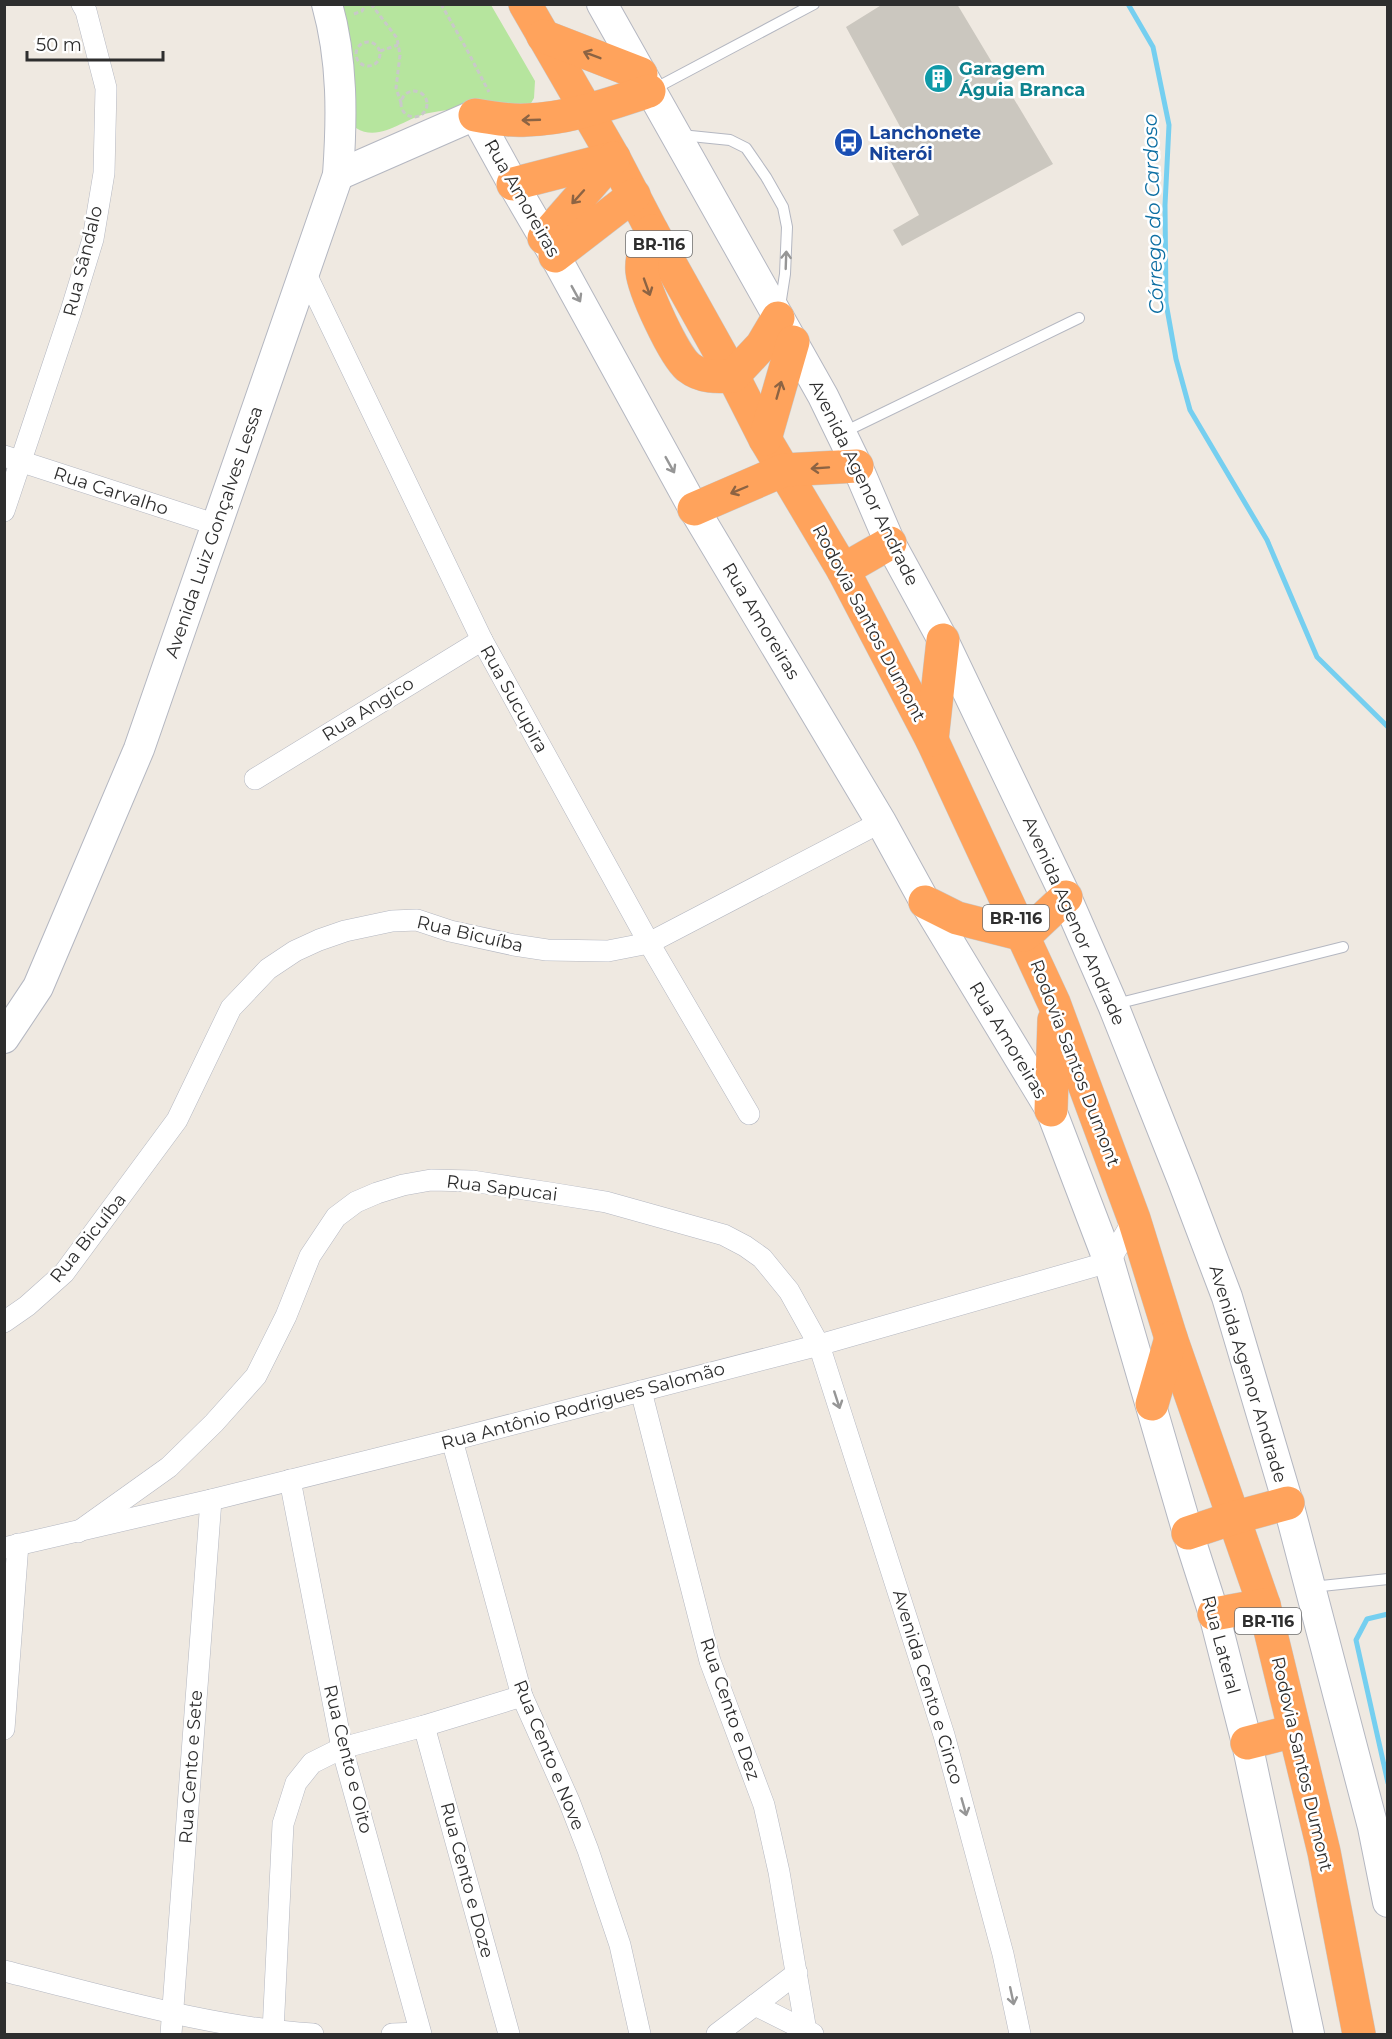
<svg xmlns="http://www.w3.org/2000/svg" width="1392" height="2039" viewBox="0 0 1392 2039" font-family="Montserrat,sans-serif">
<style>
.green{fill:#b6e59e}
.lines{fill:none;stroke-linecap:round;stroke-linejoin:round}
.stream{stroke:#75cff0;stroke-width:5}
.building{fill:#cbc7bf}
.lane-casing{stroke:#b4b7c1;stroke-width:12}
.street-casing{stroke:#b4b7c1;stroke-width:22}
.secondary-casing{stroke:#b4b7c1;stroke-width:32}
.highway-casing{stroke:#c9c9c9;stroke-width:34}
.path{stroke:#c9c9c9;stroke-width:3;stroke-dasharray:4.5 3;stroke-linecap:butt}
.lane{stroke:#fff;stroke-width:10}
.street{stroke:#fff;stroke-width:21}
.secondary{stroke:#fff;stroke-width:30}
.highway{stroke:#ffa35c;stroke-width:33}
.oneway{stroke:#8c6343}
.oneway2{stroke:#969696}
.labels{text-anchor:middle;stroke-width:5;stroke-linejoin:round;paint-order:stroke}
.shield{fill:#fff;stroke:#6d6d6d;stroke-width:1.5}
.shield-label{font-size:16px;font-weight:bold;fill:#2e2e2e}
.culture-label{font-size:18px;font-weight:bold;fill:#0d838f;stroke:#fff;text-anchor:start}
.transit-label{font-size:18px;font-weight:bold;fill:#164399;stroke:#fff;text-anchor:start}
.street-label{font-size:18px;fill:#2e2e2e;stroke:#fff}
.water-label{font-size:20px;font-style:italic;fill:#0d6fa3;stroke:#fff}
</style>
<rect width="100%" height="100%" fill="#efe9e1"/>
<path class="green" d="M330 5H491L535 81 534 98 530 105C497 107 462 106 429 113 404 118 380 143 356 128L347 76Z"/>
<g class="lines">
<g class="stream">
<path d="M1128 4 1153 47 1169 125 1165 205 1166 303 1176 359 1190 410 1267 540 1317 657 1388 727"/>
<path d="M1388 1614 1367 1619 1356 1640 1388 1783"/>
</g>
</g>
<path class="building" d="M883 4H957L1053 164 902 246 893 230 919 215 882 145 903 132 846 27Z"/>
<g class="lines">
<defs>
<g id="lane">
<path d="M652 90 814 4"/>
<path d="M681 135 730 140 746 148 766 177 783 207 787 227 785 274 780 306"/>
<path d="M842 433 1079 318"/>
<path d="M1116 1004 1343 947"/>
<path d="M1312 1587 1388 1579"/>
</g>
<g id="street">
<path d="M304 270 482 640 649 943 749 1114"/>
<path d="M4 456 217 525"/>
<path d="M4 511 71 311 93 239 104 173 106 88 86 11 82 4"/>
<path d="M255 779 482 640"/>
<path d="M4 1322 27 1306 64 1273 177 1120 231 1008 268 969 295 951 319 940 345 931 392 921 417 920 450 931 514 945 547 950 608 951 649 943 881 822"/>
<path d="M641 1391 710 1661 764 1805 779 1872 806 2031"/>
<path d="M452 1440 522 1696 569 1801 588 1850 620 1945 640 2034"/>
<path d="M290 1480 342 1748 421 2034"/>
<path d="M78 1532 169 1467 214 1423 256 1376 286 1316 310 1256 336 1217 356 1202 377 1193 403 1185 431 1180 472 1181 550 1193 606 1202 724 1235 745 1246 762 1258 789 1291 819 1345 944 1735 1003 1954 1020 2034"/>
<path d="M4 1548 211 1500 452 1440 819 1345 1109 1262 1134 1219"/>
<path d="M424 1726 509 2034"/>
<path d="M4 1729 18 1544"/>
<path d="M4 1971C106 1996 209 2028 313 2034"/>
<path d="M755 2005 813 2034"/>
<path d="M273 2032 283 1824 296 1783 312 1763 342 1748 424 1726 522 1696"/>
<path d="M171 2034 211 1500"/>
<path d="M392 2034 420 2033"/>
<path d="M717 2034 797 1973"/>
</g>
<g id="secondary">
<path d="M602 4 823 396 857 466 890 543 943 640 1066 897 1113 1005 1183 1181 1227 1297 1288 1503 1373 1827 1388 1902"/>
<path d="M338 175 475 115 513 184 555 256 694 509 881 822 925 902 1051 1110 1109 1262 1188 1533 1214 1614 1247 1743 1309 2034"/>
<path d="M4 1038 38 987 139 749 338 175C342 118 343 61 327 4"/>
</g>
<g id="highway">
<path d="M525 4 614 158 652 231 733 376 765 439 843 570 932 740 1054 1003 1134 1219 1171 1338 1264 1605 1324 1852 1359 2034"/>
<path d="M543 36 641 74"/>
<path d="M475 115C492 118 509 121 526 120 569 119 609 104 649 91"/>
<path d="M513 184 614 158"/>
<path d="M652 231C646 243 641 258 642 271 644 291 674 355 688 367 702 378 717 377 733 376L762 345 778 318"/>
<path d="M544 238 614 158"/>
<path d="M555 256 634 195"/>
<path d="M765 439 793 342"/>
<path d="M694 509 784 470 857 466"/>
<path d="M843 570 890 543"/>
<path d="M932 740 943 640"/>
<path d="M925 902 957 918 1024 935 1033 928 1066 897"/>
<path d="M1051 1110 1054 1020"/>
<path d="M1152 1404 1171 1338"/>
<path d="M1188 1533 1233 1518 1288 1503"/>
<path d="M1214 1614 1264 1605"/>
<path d="M1247 1743 1294 1731"/>
</g>
</defs>
<use href="#lane" class="lane-casing"/>
<use href="#street" class="street-casing"/>
<use href="#secondary" class="secondary-casing"/>
<use href="#highway" class="highway-casing"/>
<g class="path">
<path d="M371 4 397 38 400 55 396 88 402 106"/>
<path d="M441 4 466 48 489 92"/>
<path d="M354 14 362 11 366 4"/>
<circle cx="368" cy="54" r="12"/>
<path d="M380 51 398 45"/>
<circle cx="414" cy="104" r="13"/>
</g>
<use href="#lane" class="lane"/>
<use href="#street" class="street"/>
<use href="#secondary" class="secondary"/>
<use href="#highway" class="highway"/>
</g>
<defs><path id="oneway-shaft" d="M-6 0H5M1.5-3L5.5 0L1.5 3" fill="none" stroke-width="1.6" stroke-linecap="round" stroke-linejoin="round" transform="scale(1.5)"/></defs>
<g class="oneway">
<use href="#oneway-shaft" transform="translate(592 55) rotate(-159)"/>
<use href="#oneway-shaft" transform="translate(531 120) rotate(178)"/>
<use href="#oneway-shaft" transform="translate(578 197) rotate(132)"/>
<use href="#oneway-shaft" transform="translate(647 287) rotate(70)"/>
<use href="#oneway-shaft" transform="translate(779 390) rotate(-74)"/>
<use href="#oneway-shaft" transform="translate(820 468) rotate(176)"/>
<use href="#oneway-shaft" transform="translate(739 490) rotate(157)"/>
</g>
<g class="oneway2">
<use href="#oneway-shaft" transform="translate(786 260) rotate(-88)"/>
<use href="#oneway-shaft" transform="translate(576 294) rotate(61)"/>
<use href="#oneway-shaft" transform="translate(670 465) rotate(61)"/>
<use href="#oneway-shaft" transform="translate(837 1400) rotate(72)"/>
<use href="#oneway-shaft" transform="translate(964 1807) rotate(74)"/>
<use href="#oneway-shaft" transform="translate(1012 1996) rotate(78)"/>
</g>
<defs>
<symbol id="building-disc" viewBox="-11 -11 22 22"><circle r="9.5" fill="#0f9aa8" stroke="#fff"/><path d="M-4-6H4V6H1V3H-1V6H-4ZM-2.5-4.3h1.7v1.8h-1.7ZM.8-4.3h1.7v1.8H.8ZM-2.5-1h1.7V.8h-1.7ZM.8-1h1.7V.8H.8Z" fill="#fff"/></symbol>
<symbol id="bus-disc" viewBox="-11 -11 22 22"><circle r="9.5" fill="#1a4fb4" stroke="#fff"/><path d="M-5-6H5V4H4V6H2V4H-2V6H-4V4H-5ZM-3.5-4V0h7V-4ZM-3.5 1.2v1.5H-2V1.2ZM2 1.2v1.5H3.5V1.2Z" fill="#fff"/></symbol>
</defs>
<g fill-rule="evenodd">
<use href="#building-disc" x="922" y="62" width="33" height="33"/>
<use href="#bus-disc" x="832" y="126" width="33" height="33"/>
</g>
<g class="labels">
<g class="shield">
<rect x="626" y="231" width="66" height="26" rx="4.5"/>
<rect x="983" y="905" width="66" height="26" rx="4.5"/>
<rect x="1235" y="1608" width="66" height="26" rx="4.5"/>
</g>
<g class="shield-label">
<text x="659" y="250">BR-116</text>
<text x="1016" y="924">BR-116</text>
<text x="1268" y="1627">BR-116</text>
</g>
<g class="culture-label">
<text x="959" y="75">Garagem<tspan x="959" dy="21">Águia Branca</tspan></text>
</g>
<g class="transit-label">
<text x="869" y="139">Lanchonete<tspan x="869" dy="21">Niterói</tspan></text>
</g>
<g class="street-label">
<text transform="translate(522 198) rotate(60)" y="6">Rua Amoreiras</text>
<text transform="translate(83 261) rotate(-76)" y="6">Rua Sândalo</text>
<text transform="translate(864 483) rotate(64)" y="6">Avenida Agenor Andrade</text>
<text transform="translate(111 491) rotate(18)" y="6">Rua Carvalho</text>
<text transform="translate(214 532) rotate(-71)" y="6">Avenida Luiz Gonçalves Lessa</text>
<text transform="translate(761 621) rotate(59)" y="6">Rua Amoreiras</text>
<text transform="translate(869 623) rotate(62)" y="6">Rodovia Santos Dumont</text>
<text transform="translate(514 699) rotate(61)" y="6">Rua Sucupira</text>
<text transform="translate(368 709) rotate(-32)" y="6">Rua Angico</text>
<text transform="translate(1074 921) rotate(66)" y="6">Avenida Agenor Andrade</text>
<text transform="translate(470 934) rotate(13)" y="6">Rua Bicuíba</text>
<text transform="translate(1008 1040) rotate(59)" y="6">Rua Amoreiras</text>
<text transform="translate(1075 1063) rotate(69)" y="6">Rodovia Santos Dumont</text>
<text transform="translate(502 1188) rotate(7)" y="6">Rua Sapucai</text>
<text transform="translate(88 1238) rotate(-51)" y="6">Rua Bicuíba</text>
<text transform="translate(1248 1374) rotate(73)" y="6">Avenida Agenor Andrade</text>
<text transform="translate(583 1406) rotate(-15)" y="6">Rua Antônio Rodrigues Salomão</text>
<text transform="translate(1221 1645) rotate(75)" y="6">Rua Lateral</text>
<text transform="translate(928 1687) rotate(73)" y="6">Avenida Cento e Cinco</text>
<text transform="translate(730 1709) rotate(71)" y="6">Rua Cento e Dez</text>
<text transform="translate(549 1755) rotate(68)" y="6">Rua Cento e Nove</text>
<text transform="translate(348 1759) rotate(76)" y="6">Rua Cento e Oito</text>
<text transform="translate(1302 1764) rotate(77)" y="6">Rodovia Santos Dumont</text>
<text transform="translate(191 1767) rotate(-86)" y="6">Rua Cento e Sete</text>
<text transform="translate(467 1880) rotate(75)" y="6">Rua Cento e Doze</text>
</g>
<g class="water-label">
<text transform="translate(1153 214) rotate(-92)" y="7">Córrego do Cardoso</text>
</g>
</g>
<rect width="1392" height="2039" fill="none" stroke="#2e2e2e" stroke-width="12"/>
<path d="M27 51v9h136v-9" fill="none" stroke="#2e2e2e" stroke-width="3"/>
<text x="36" y="51" font-size="18" fill="#2e2e2e" stroke="#ffffff" stroke-width="4.5" paint-order="stroke">50 m</text>
</svg>
